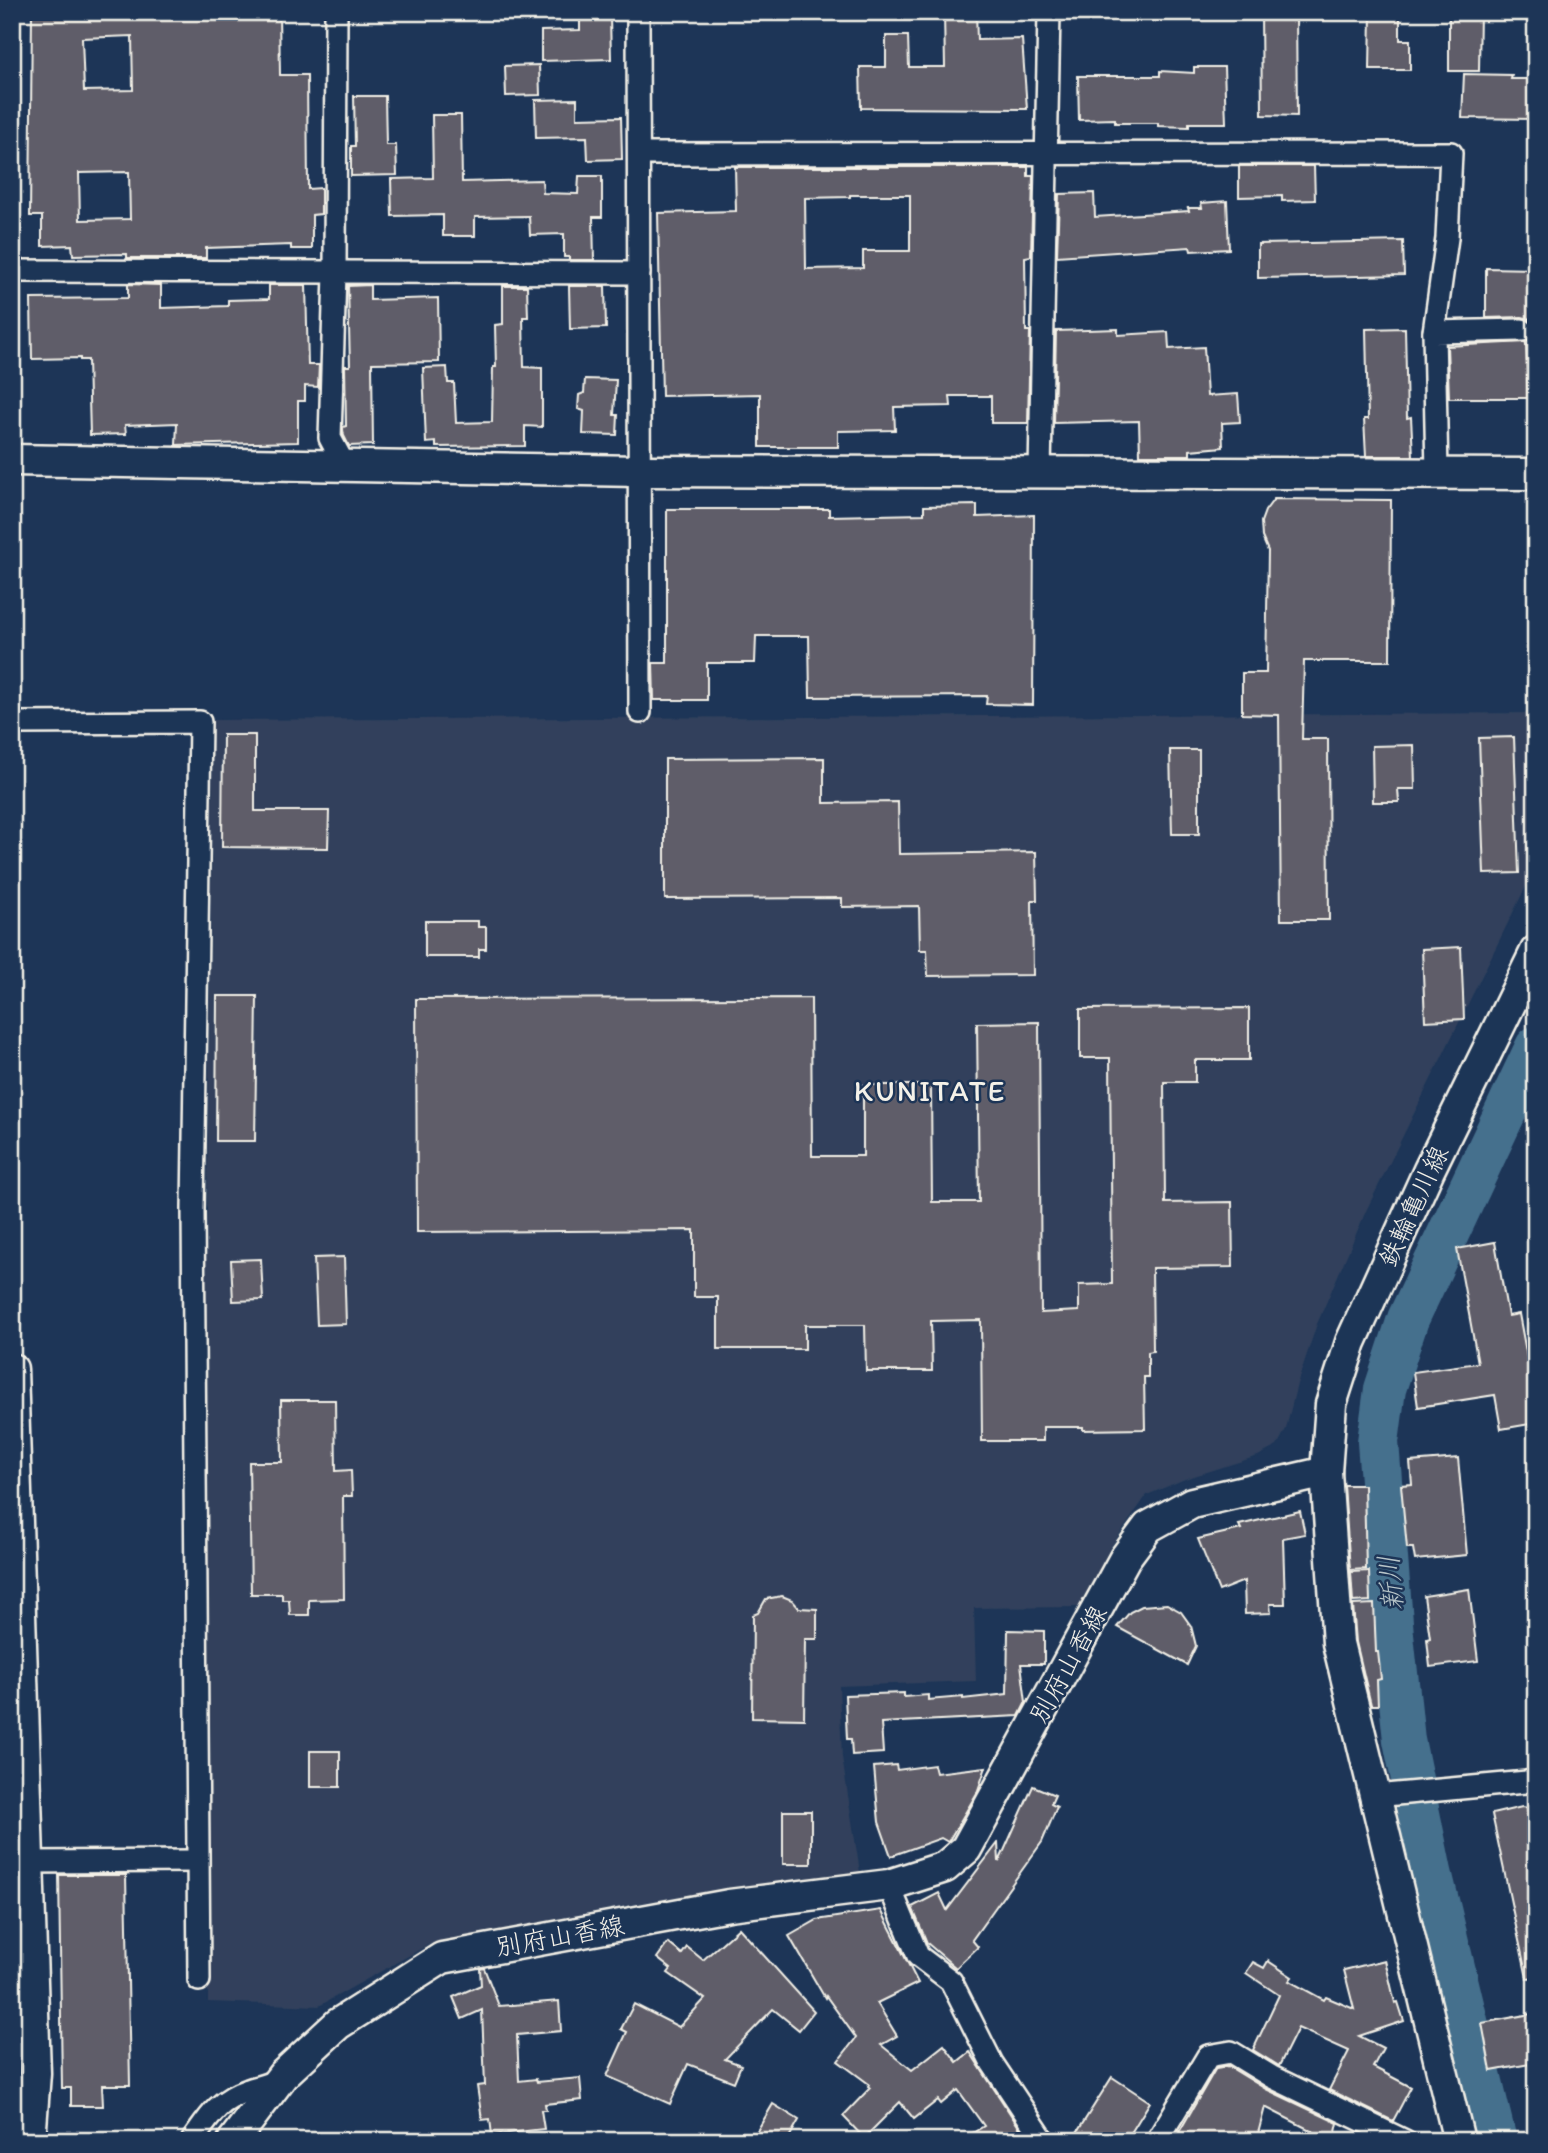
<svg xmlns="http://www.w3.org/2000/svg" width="1548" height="2153" viewBox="0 0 1548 2153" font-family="Itim,'Klee One',sans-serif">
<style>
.built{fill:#30415c}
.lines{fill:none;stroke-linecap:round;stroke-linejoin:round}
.river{stroke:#456f8d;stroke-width:42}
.building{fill:#5e5d69;stroke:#f4f1e8;stroke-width:2;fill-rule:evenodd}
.street-casing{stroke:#f4f1e8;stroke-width:26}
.secondary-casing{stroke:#f4f1e8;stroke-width:35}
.street{stroke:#1d3557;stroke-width:21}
.secondary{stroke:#1d3557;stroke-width:30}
.labels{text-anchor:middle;stroke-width:5;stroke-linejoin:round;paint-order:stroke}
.street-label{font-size:26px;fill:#f4f1e8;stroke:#1d3557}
.water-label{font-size:28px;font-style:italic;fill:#b7c4c8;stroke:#1d3557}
.quarter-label{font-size:30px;letter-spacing:2px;fill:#f4f1e8;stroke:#1d3557}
</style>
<rect width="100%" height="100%" fill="#1d3557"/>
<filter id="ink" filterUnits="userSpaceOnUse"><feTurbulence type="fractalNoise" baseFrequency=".0143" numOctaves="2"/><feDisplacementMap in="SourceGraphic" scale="14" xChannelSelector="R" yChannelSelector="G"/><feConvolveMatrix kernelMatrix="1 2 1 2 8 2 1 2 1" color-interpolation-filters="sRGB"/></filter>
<g filter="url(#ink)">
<path class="built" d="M1536 713V866L1366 1211 1317 1324 1297 1384 1286 1429 1277 1446 1258 1456 1185 1479 1147 1495 1110 1548 1080 1607 974 1608 976 1681 839 1686 842 1757 860 1872 735 1887 630 1905 428 1945 319 2006 208 2002 205 1367 213 720Z"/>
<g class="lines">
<path class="river" d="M1496 2141 1431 1872 1404 1740 1393 1635 1378 1442 1385 1389 1408 1319 1536 1047"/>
</g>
<g class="building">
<path d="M32 12H279L280 75H307L308 189 321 188V214L312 215V249H291V245L206 248V258H127V254L73 255 72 245 42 246V216H30ZM132 36 133 90 84 91 82 38ZM129 172 130 219 80 220 79 173Z"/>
<path d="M944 12H976L977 40 1022 39 1027 109 861 108 860 67H886V36H908L909 67H945Z"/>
<path d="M1261 12H1296L1297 116 1262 115Z"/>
<path d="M1371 12H1400V40H1410V70H1370Z"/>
<path d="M1449 12H1480L1479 71H1449Z"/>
<path d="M610 16 611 59 541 61V31L580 30V17Z"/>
<path d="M539 65 540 95 506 96 505 66Z"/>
<path d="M1194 67H1224L1226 123H1189V127L1158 126V123H1115V119L1079 120 1078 76H1160V71L1194 73Z"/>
<path d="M1464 74 1512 75 1511 79H1536V119L1462 118Z"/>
<path d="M354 96H385L386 145H396L397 175 351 176V146H355Z"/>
<path d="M577 99V118L621 117 622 159 588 160 587 137 536 138 535 100Z"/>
<path d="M432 115H461L462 182 542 180 543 193 578 194 579 176H602V217H593L594 260H569V257H564V234L530 235 529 216 475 217V236H443V215L392 216 391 179 433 178Z"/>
<path d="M1239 166H1314L1315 200 1282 201V196L1239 197Z"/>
<path d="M735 167H1028V176H1033L1031 256 1025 257 1026 331H1030L1028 423H991V396H950L951 406 894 407 895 430 838 431V447H760V394L662 396 658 213 736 211ZM850 195H910V251H863V268L806 269 805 198 850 197Z"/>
<path d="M1094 193 1095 217 1189 211 1188 208H1202L1201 203 1227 201 1229 249 1191 251 1190 247 1057 256 1059 194Z"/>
<path d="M1403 241 1404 275 1258 278V244Z"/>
<path d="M1486 268 1535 269V320L1522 317 1486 318Z"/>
<path d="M128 284 161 285V308L228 306V300L269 299V285H306L308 365H319L318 387 305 386V401H298V442L176 445 177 423 125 425 126 434 90 435 88 360H80V358L32 359 31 299 128 298Z"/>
<path d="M370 285V300L438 298 439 362 372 363 373 445 349 446 344 436 343 430V427L346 426 345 366H350L348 286Z"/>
<path d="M503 286H527L528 317H523L524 367 542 368V427L525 426V446L436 447V442L426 443 423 368 447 367 448 383H454L456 423 492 422 493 367H496L495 325 503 324Z"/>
<path d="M569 286H605L606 328 570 329Z"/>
<path d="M1405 328 1407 418 1411 417 1413 456H1366L1364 419H1368L1366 329Z"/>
<path d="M1118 329V335L1168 332 1169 349 1204 347 1207 396 1238 394 1240 422 1222 423 1223 447 1190 450V455H1140L1139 421 1054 423 1056 331Z"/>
<path d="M1526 342 1528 398H1449L1447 346Z"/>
<path d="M585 379 616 380 614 415H618L617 435 583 434 584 411 578 409 579 395 584 393Z"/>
<path d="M1274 499 1391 500 1390 661H1304L1302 739H1328L1329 920H1281L1279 715 1242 714V673H1266L1268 551 1262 537 1261 522 1265 511Z"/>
<path d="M977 505V517L1034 515 1033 705 986 704 987 696 810 697 809 636H756L755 663H707V700H654L653 663H667V509H829V516L924 514V506Z"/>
<path d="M223 735H255V811H329L328 848 222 847Z"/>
<path d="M1514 737 1519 873 1484 874 1479 738Z"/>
<path d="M1414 745 1415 789H1398L1399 802H1373L1372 746Z"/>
<path d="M1170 750H1199V834H1172Z"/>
<path d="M824 758V803L898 802 899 854 1036 852 1037 900H1032L1033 975 928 976 927 950H920L919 906 842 907V898L665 899V759Z"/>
<path d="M425 921H478V927H486V949H479V957H425Z"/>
<path d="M1461 947 1464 1019 1425 1021 1422 949Z"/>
<path d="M217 996H257L255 1141H216Z"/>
<path d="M811 998 812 1156H863V1085H931L932 1202H979L977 1023 1039 1022 1041 1313 1079 1311V1285L1112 1284 1110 1058H1080V1009L1249 1008V1060H1195V1082H1164L1165 1203 1232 1202 1233 1267 1152 1268 1153 1351 1148 1352V1377H1144L1145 1429 1083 1430V1427H1043V1441H982L981 1320 931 1321 932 1371H866L865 1325H805V1349H718V1297H694V1230L417 1232 416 999Z"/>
<path d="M1495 1242 1508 1316 1519 1314 1536 1406V1423L1501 1429 1495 1395 1418 1407 1413 1372 1478 1363 1457 1249Z"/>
<path d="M344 1257 346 1324 317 1325 314 1258Z"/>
<path d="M261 1259 263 1300 233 1301 231 1260Z"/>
<path d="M281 1400H335L336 1471 351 1470 352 1496H343L344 1599 309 1600V1615H290L289 1600H282V1594H251L249 1462H282Z"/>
<path d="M1458 1458 1467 1555 1415 1560 1413 1548H1407L1401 1485 1412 1484 1410 1462Z"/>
<path d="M1344 1485H1364L1366 1569 1350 1570Z"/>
<path d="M1300 1511 1305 1534 1283 1538 1285 1604H1270L1271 1613 1245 1614 1244 1581 1219 1591 1198 1539 1241 1529 1239 1525Z"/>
<path d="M1369 1571 1370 1601 1353 1602 1351 1572Z"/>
<path d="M1469 1589 1478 1661 1430 1667 1427 1639 1430 1638 1424 1596Z"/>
<path d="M782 1596 792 1600 799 1608 817 1609V1639H805L804 1719 752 1718 753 1615 758 1613 766 1599Z"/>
<path d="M1167 1604 1181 1612 1191 1626 1196 1646 1187 1665 1117 1627 1130 1612 1142 1606Z"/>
<path d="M1374 1604 1376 1652H1378L1381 1679 1377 1680 1378 1705H1371L1356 1642 1353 1605Z"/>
<path d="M1008 1630 1044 1631V1664H1021L1026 1702 1019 1716 881 1723 883 1753 852 1755 851 1739H847L845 1695 904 1693V1697L928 1695V1700L963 1697V1699L1007 1694Z"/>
<rect x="310" y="1751" width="30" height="36"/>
<path d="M896 1765 897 1770 934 1765 936 1773 986 1767 977 1793 948 1842 941 1838 891 1856 879 1822 874 1767Z"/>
<path d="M1033 1786 1055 1795 1051 1804 1057 1807 1042 1842 972 1940 978 1947 956 1968 927 1943 912 1907 939 1893 947 1910 998 1843 999 1862Z"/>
<path d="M1522 1807 1536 1809V1977L1527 1978 1492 1814Z"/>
<rect x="783" y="1811" width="28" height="53"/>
<path d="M59 1875H126L130 2085H102L103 2106H71V2088H62Z"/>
<path d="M881 1910 918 1983 877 2003 897 2036 881 2045 912 2070 944 2045 957 2062 970 2052 1028 2141H960L984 2126 958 2090 941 2104 938 2100 914 2119 900 2102 864 2138 843 2116 870 2088 868 2086 869 2084 838 2061 856 2038 826 1996 825 1998 789 1936 817 1920Z"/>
<path d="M739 1928 814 2011 799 2030 773 2009 725 2059 741 2065 734 2082 688 2064 670 2104 607 2076 627 2032 621 2029 634 2004 679 2027 705 1999 668 1973 671 1969 657 1958 668 1943 682 1954 687 1947 703 1960Z"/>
<path d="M1385 1960 1395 2003 1398 2002 1404 2021 1359 2036 1383 2048 1373 2067 1411 2087 1393 2121 1329 2090 1349 2051 1298 2028 1279 2066 1253 2050 1279 1995 1246 1973 1253 1962 1264 1968 1268 1961 1292 1977 1289 1981 1324 2000 1326 1997 1354 2009 1344 1970Z"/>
<path d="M484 1968 499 2006 559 2001 561 2031 517 2035 519 2081 536 2079 537 2082 580 2078 582 2100 545 2104 546 2110H541L544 2129 492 2135 490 2119 482 2120 477 2086 485 2085 482 2010 462 2019 453 1997 481 1985 480 1969Z"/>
<path d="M1536 2013V2031L1531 2032 1536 2063 1491 2071 1482 2023Z"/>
<path d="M1228 2066 1266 2089 1338 2123 1334 2141H1310L1314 2132 1265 2107 1256 2141H1174L1216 2068Z"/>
<path d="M1112 2077 1150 2102 1126 2141H1086L1076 2134Z"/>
<path d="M773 2104 799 2120 787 2141H751Z"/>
</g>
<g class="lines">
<defs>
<g id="street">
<path d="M336 12 335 273 330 438 345 466"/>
<path d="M638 12 640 712"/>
<path d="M640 154 1451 153 1447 238 1434 332"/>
<path d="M12 271 639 273"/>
<path d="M1040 472 1049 12"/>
<path d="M1437 473 1434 332 1522 330"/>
<path d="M12 723 200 722 193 1209 199 1980"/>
<path d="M1375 1796 1536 1781"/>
<path d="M27 1862 197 1861"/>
<path d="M889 1885 918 1956 951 1981 992 2063 1044 2141"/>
<path d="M192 2141C209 2117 218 2100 248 2090 259 2086 267 2086 278 2079"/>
<path d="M1157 2141 1208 2056 1231 2052 1272 2077 1405 2141"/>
</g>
<g id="secondary">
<path d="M12 460 639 471 1536 474"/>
<path d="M12 1369 35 2073 30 2141"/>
<path d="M1326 1472 1331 1404 1351 1342 1429 1170 1536 951"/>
<path d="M233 2141 283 2075 338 2024 442 1958 729 1905 889 1885 945 1867 966 1849 1125 1558 1148 1527 1192 1503 1326 1472 1338 1643 1459 2141"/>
</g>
</defs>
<use href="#street" class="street-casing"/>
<use href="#secondary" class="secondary-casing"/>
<use href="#street" class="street"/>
<use href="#secondary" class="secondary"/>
</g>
</g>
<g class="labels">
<g class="street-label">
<text transform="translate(1413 1206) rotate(-65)" y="9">鉄輪亀川線</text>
<text transform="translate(1068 1664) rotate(-61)" y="9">別府山香線</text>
<text transform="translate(560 1936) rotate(-10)" y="9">別府山香線</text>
</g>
<g class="water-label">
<text transform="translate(1390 1583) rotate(-95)" y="10">新川</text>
</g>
<g class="quarter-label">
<text x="930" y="1101">KUNITATE</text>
</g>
</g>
<rect width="1548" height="2153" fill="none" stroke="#1d3557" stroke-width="42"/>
<rect x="21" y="21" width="1506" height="2111" fill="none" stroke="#f4f1e8" stroke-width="2.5" filter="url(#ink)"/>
</svg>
